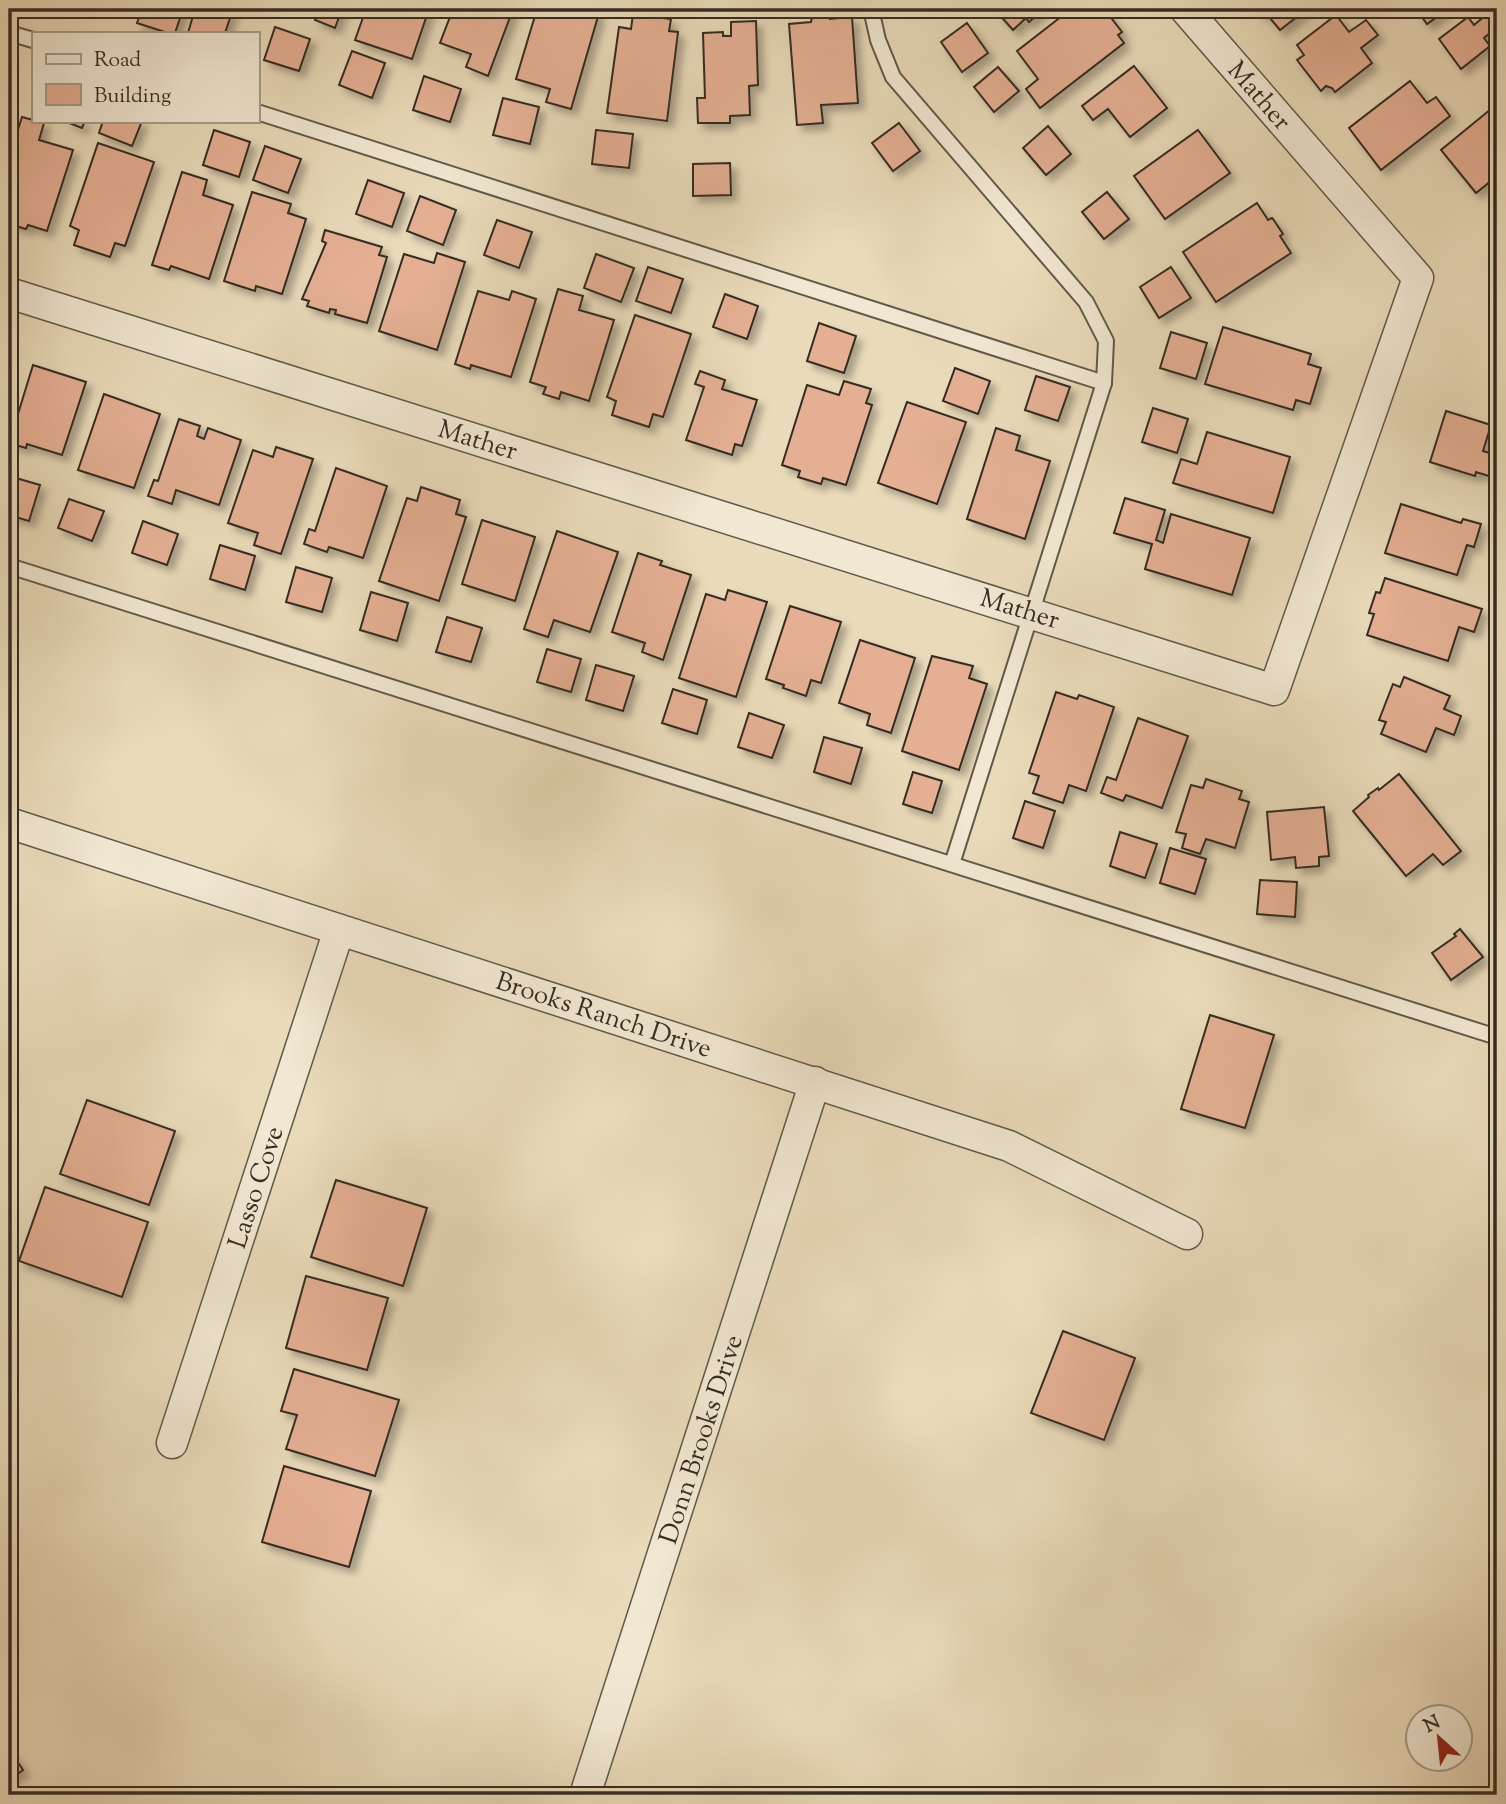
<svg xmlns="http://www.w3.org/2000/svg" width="1506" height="1804" viewBox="0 0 1506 1804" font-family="'Sorts Mill Goudy',serif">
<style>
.building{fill:#e4af93;stroke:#352c23;stroke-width:2;filter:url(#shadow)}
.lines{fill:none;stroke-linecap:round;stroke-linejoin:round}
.lane-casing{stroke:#625848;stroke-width:18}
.street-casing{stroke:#625848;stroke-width:33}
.lane{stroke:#f1e7d2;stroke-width:14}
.street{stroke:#f1e7d2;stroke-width:30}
.labels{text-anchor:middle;stroke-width:5;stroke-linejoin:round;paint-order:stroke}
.street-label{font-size:26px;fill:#352c23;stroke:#f1e7d2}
</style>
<defs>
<filter id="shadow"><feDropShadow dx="6" dy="6" stdDeviation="3.5" flood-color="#0004"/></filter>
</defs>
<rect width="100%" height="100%" fill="#e9dab9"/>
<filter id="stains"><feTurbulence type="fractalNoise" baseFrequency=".00286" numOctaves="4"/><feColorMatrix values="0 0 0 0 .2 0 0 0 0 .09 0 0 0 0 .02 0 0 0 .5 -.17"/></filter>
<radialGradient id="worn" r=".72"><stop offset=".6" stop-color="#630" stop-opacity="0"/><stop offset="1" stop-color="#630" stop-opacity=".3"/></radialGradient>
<g class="building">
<path d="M142 9H183L175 33H168L137 23Z"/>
<path d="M195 9H221L232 12 225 33H188Z"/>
<path d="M320 9H342L335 28 315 20Z"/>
<path d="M366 9H429L412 59 355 40Z"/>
<path d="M453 9H513L488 76 466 67 471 54 440 43Z"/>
<path d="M537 9H583L599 13 571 109 546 102 550 89 516 79Z"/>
<path d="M1000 9H1044L1029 22 1026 18 1013 30 997 12Z"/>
<path d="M1071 9H1094L1099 15 1105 10 1122 32 1118 35 1124 43 1040 108 1026 89 1038 79 1017 51Z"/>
<path d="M1256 9H1307L1280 30 1265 12 1261 15Z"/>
<path d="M1416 9H1448L1427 24Z"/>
<path d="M633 14 671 19 669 31 678 32 667 121 607 113 619 27 631 29Z"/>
<path d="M830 15V19L852 17 858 103 821 105 823 123 797 125 789 24 811 22 812 17Z"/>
<path d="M1336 15 1349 32 1366 20 1378 35 1361 48 1372 63 1335 92 1332 88 1326 86 1321 91 1297 60 1304 55 1297 45Z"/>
<path d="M1486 15 1496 28 1484 38 1490 46 1461 69 1439 39 1468 17 1474 25Z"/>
<path d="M756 21 758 85 749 86 750 115 730 116V123H698L697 98H705L703 33 723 32V36H731V22Z"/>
<path d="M967 23 988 53 962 72 941 42Z"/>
<path d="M275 27 310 39 299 71 264 60Z"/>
<path d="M352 51 385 63 372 98 339 85Z"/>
<path d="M1134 66 1167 108 1130 137 1108 109 1093 120 1082 106Z"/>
<path d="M998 67 1019 91 994 112 974 87Z"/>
<path d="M424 76 461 89 450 122 413 110Z"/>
<path d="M1410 81 1427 103 1436 97 1450 116 1381 170 1349 128Z"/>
<path d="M503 98 539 107 530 144 493 135Z"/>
<path d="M1497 104V176L1476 193 1441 150Z"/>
<path d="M22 117 44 123 39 140 73 150 47 231 28 225 26 229 9 224V158Z"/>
<path d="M64 121H85L82 128Z"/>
<path d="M103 121H142L132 146 99 133Z"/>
<path d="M899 123 920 151 893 171 872 143Z"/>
<path d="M1048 126 1071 154 1046 175 1023 148Z"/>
<path d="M214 130 250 142 239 177 203 165Z"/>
<path d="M596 130 633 134 629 168 592 164Z"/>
<path d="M1198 130 1230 173 1165 219 1134 176Z"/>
<path d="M98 143 154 162 125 246 115 243 110 257 74 245 79 230 70 226Z"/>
<path d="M265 146 301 159 288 193 253 180Z"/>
<path d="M730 163 731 195 693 196V164Z"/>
<path d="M182 172 207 180 203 195 233 205 209 279 171 266 169 270 152 265Z"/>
<path d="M368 180 404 193 392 227 356 214Z"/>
<path d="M252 192 291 204 288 213 306 219 282 294 256 286 255 291 224 281Z"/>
<path d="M1107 192 1129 219 1104 239 1082 212Z"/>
<path d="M420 196 456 210 443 245 407 231Z"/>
<path d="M1257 203 1268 220 1272 218 1273 219 1283 234 1280 236 1291 253 1216 302 1183 252Z"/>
<path d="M497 220 532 232 519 268 484 255Z"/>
<path d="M325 230 382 247 379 255 387 257 367 323 335 314 336 310 330 309 329 313 307 306 309 301 302 299 326 243 322 241Z"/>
<path d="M437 253 465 262 437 350 379 331 404 254 434 263Z"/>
<path d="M596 254 634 268 621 302 584 288Z"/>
<path d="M648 267 683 279 671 313 636 301Z"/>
<path d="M1171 267 1191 298 1159 318 1140 287Z"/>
<path d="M558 289 583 296 579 310 614 320 589 401 561 392 559 399 543 394 546 387 530 382Z"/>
<path d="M478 291 509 300 512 291 536 299 511 377 471 365 470 369 455 364Z"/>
<path d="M725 294 758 306 747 339 713 327Z"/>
<path d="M635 315 691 334 663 417 653 414 649 427 612 415 616 401 607 397Z"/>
<path d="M819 323 856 336 844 373 807 361Z"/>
<path d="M1223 327 1311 354 1308 364 1321 368 1310 404 1296 400 1293 410 1205 384Z"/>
<path d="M1171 332 1207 343 1196 379 1160 368Z"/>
<path d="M33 365 86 382 62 455 27 444 26 448 9 443V425L14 427Z"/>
<path d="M955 368 990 381 978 414 943 401Z"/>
<path d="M700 371 725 380 722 389 757 400 742 446 735 444 732 455 686 440 704 387 695 384Z"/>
<path d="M1036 376 1070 387 1058 421 1025 410Z"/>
<path d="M844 381 871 389 866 403 872 405 846 485 823 478 821 484 798 477 800 471 782 465 807 385 839 395Z"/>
<path d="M104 394 160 414 134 488 78 470Z"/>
<path d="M907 402 966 422 937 504 878 483Z"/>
<path d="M1153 408 1188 419 1177 453 1142 442Z"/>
<path d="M1446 411 1491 425 1483 451 1497 455 1492 477 1476 472 1475 476 1430 462Z"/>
<path d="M179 419 200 426 197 436 204 439 208 428 241 440 219 505 176 490 172 504 148 496 154 480 158 481Z"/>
<path d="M996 428 1020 436 1016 450 1050 461 1025 539 967 519Z"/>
<path d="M1207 432 1290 457 1273 513 1173 483 1181 459 1197 464Z"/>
<path d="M276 447 313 459 281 554 254 545 258 533 228 523 253 450 273 457Z"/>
<path d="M336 468 387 486 363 558 329 547 327 552 304 544 309 529 315 531Z"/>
<path d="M9 476 40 485 29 521 9 515Z"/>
<path d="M421 487 460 500 456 514 466 517 439 601 379 581 407 498 417 501Z"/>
<path d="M1125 498 1165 510 1156 540 1163 543 1171 514 1250 538 1232 595 1145 569 1152 544 1114 533Z"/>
<path d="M69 499 104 511 92 541 58 528Z"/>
<path d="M1401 504 1461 523 1463 519 1481 524 1474 547 1467 545 1457 575 1385 553Z"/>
<path d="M482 520 535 537 515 601 462 584Z"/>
<path d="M143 521 178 534 167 565 132 553Z"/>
<path d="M557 531 618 552 590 632 554 620 548 637 524 629Z"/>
<path d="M220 545 255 556 245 590 210 579Z"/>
<path d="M638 553 662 561 660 565 691 575 663 660 642 652 645 643 612 632Z"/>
<path d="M296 567 332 578 322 612 286 602Z"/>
<path d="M1385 578 1482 609 1474 632 1459 627 1448 661 1367 635 1374 614 1369 613 1376 592 1380 593Z"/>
<path d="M728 590 767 602 736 697 679 678 706 594 725 600Z"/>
<path d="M371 592 408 603 397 641 360 630Z"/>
<path d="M790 606 841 622 821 683 811 680 806 696 783 688 784 685 766 679Z"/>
<path d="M447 617 482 628 471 662 436 652Z"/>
<path d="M860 640 915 658 891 733 867 725 870 714 839 703Z"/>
<path d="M547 649 581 659 571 692 537 682Z"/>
<path d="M932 656 973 666 969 678 987 684 959 770 902 751Z"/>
<path d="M596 665 634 676 623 711 586 700Z"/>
<path d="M1404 677 1450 696 1444 709 1461 716 1454 735 1436 728 1426 752 1381 734 1386 722 1379 720 1393 684 1400 687Z"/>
<path d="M673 689 707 700 697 734 662 723Z"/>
<path d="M1056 692 1077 699 1079 695 1114 707 1086 791 1069 785 1063 803 1033 793 1039 776 1029 773Z"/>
<path d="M749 713 784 725 772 758 738 747Z"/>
<path d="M1138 718 1188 736 1162 808 1126 795 1123 801 1101 793 1107 777 1116 780Z"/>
<path d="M824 737 862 748 851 784 814 772Z"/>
<path d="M913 772 942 781 932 813 903 804Z"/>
<path d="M1399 774 1461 851 1443 865 1433 854 1406 876 1353 811 1369 797 1368 795 1378 788 1379 790Z"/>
<path d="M1206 779 1242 791 1239 799 1249 802 1235 848 1206 839 1200 854 1182 848 1186 834 1176 832 1191 785 1203 788Z"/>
<path d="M1497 779V801L1489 798Z"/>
<path d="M1025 801 1055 811 1043 848 1013 838Z"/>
<path d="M1324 807 1329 856 1319 857V866L1296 868 1295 857 1271 860 1267 812Z"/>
<path d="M1120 832 1157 844 1145 878 1110 866Z"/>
<path d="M1170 848 1206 859 1195 894 1160 883Z"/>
<path d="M1260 880 1297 882 1295 917 1257 914Z"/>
<path d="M1460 929 1483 957 1451 980 1432 953 1456 936 1454 934Z"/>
<path d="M1210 1015 1274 1035 1245 1128 1181 1109Z"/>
<path d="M87 1100 175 1131 149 1205 60 1174Z"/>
<path d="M336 1180 427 1208 403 1286 311 1257Z"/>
<path d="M45 1187 148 1222 122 1297 19 1261Z"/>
<path d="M306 1276 388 1298 367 1370 286 1348Z"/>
<path d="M1063 1331 1135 1358 1104 1440 1031 1413Z"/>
<path d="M294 1369 399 1400 375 1476 286 1449 297 1415 281 1411Z"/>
<path d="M284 1466 371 1491 349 1567 262 1542Z"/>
<path d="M9 1749 23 1770 9 1780Z"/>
</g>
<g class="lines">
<defs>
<g id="lane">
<path d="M871 9 878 40 893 77 1086 302 1106 341 1104 383 952 864"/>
<path d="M9 33 33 40"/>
<path d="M257 112 1104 383"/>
<path d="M9 566 1497 1037"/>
</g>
<g id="street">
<path d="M9 293 1274 690 1418 278 1185 9"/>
<path d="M9 823 1009 1146 1187 1234"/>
<path d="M172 1443 339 930"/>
<path d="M585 1795 815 1082"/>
</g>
</defs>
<use href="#lane" class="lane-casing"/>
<use href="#street" class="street-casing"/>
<use href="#lane" class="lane"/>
<use href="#street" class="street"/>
</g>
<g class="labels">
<g class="street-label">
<text transform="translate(1260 95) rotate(49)" y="9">Mather</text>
<text transform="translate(478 439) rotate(17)" y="9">Mather</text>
<text transform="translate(1020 608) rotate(17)" y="9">Mather</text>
<text transform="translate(604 1014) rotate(18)" y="9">Brooks Ranch Drive</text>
<text transform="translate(255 1187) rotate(-72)" y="9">Lasso Cove</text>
<text transform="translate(700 1439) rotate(-72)" y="9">Donn Brooks Drive</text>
</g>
</g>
<rect width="1506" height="1804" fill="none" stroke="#e9dab9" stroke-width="35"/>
<rect x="10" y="10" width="1485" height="1783" fill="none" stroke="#352c23" stroke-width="3.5"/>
<rect x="18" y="18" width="1471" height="1769" fill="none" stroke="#352c23" stroke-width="2"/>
<rect x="32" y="32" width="228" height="91" fill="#f1e7d2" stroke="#a69c8c" stroke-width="2"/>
<rect x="46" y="54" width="35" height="10" fill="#f1e7d2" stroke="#a69c8c" stroke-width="2"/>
<text x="94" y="66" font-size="21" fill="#352c23">Road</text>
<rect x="46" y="84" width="35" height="21" fill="#e4af93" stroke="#a69c8c" stroke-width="2"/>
<text x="94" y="102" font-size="21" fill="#352c23">Building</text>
<g transform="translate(1439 1738) rotate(333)"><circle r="33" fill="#f1e7d2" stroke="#a69c8c" stroke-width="2"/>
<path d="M0-5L12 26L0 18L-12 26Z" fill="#8f2418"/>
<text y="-10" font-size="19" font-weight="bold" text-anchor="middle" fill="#352c23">N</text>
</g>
<rect width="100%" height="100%" filter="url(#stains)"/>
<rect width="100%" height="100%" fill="url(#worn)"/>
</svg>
